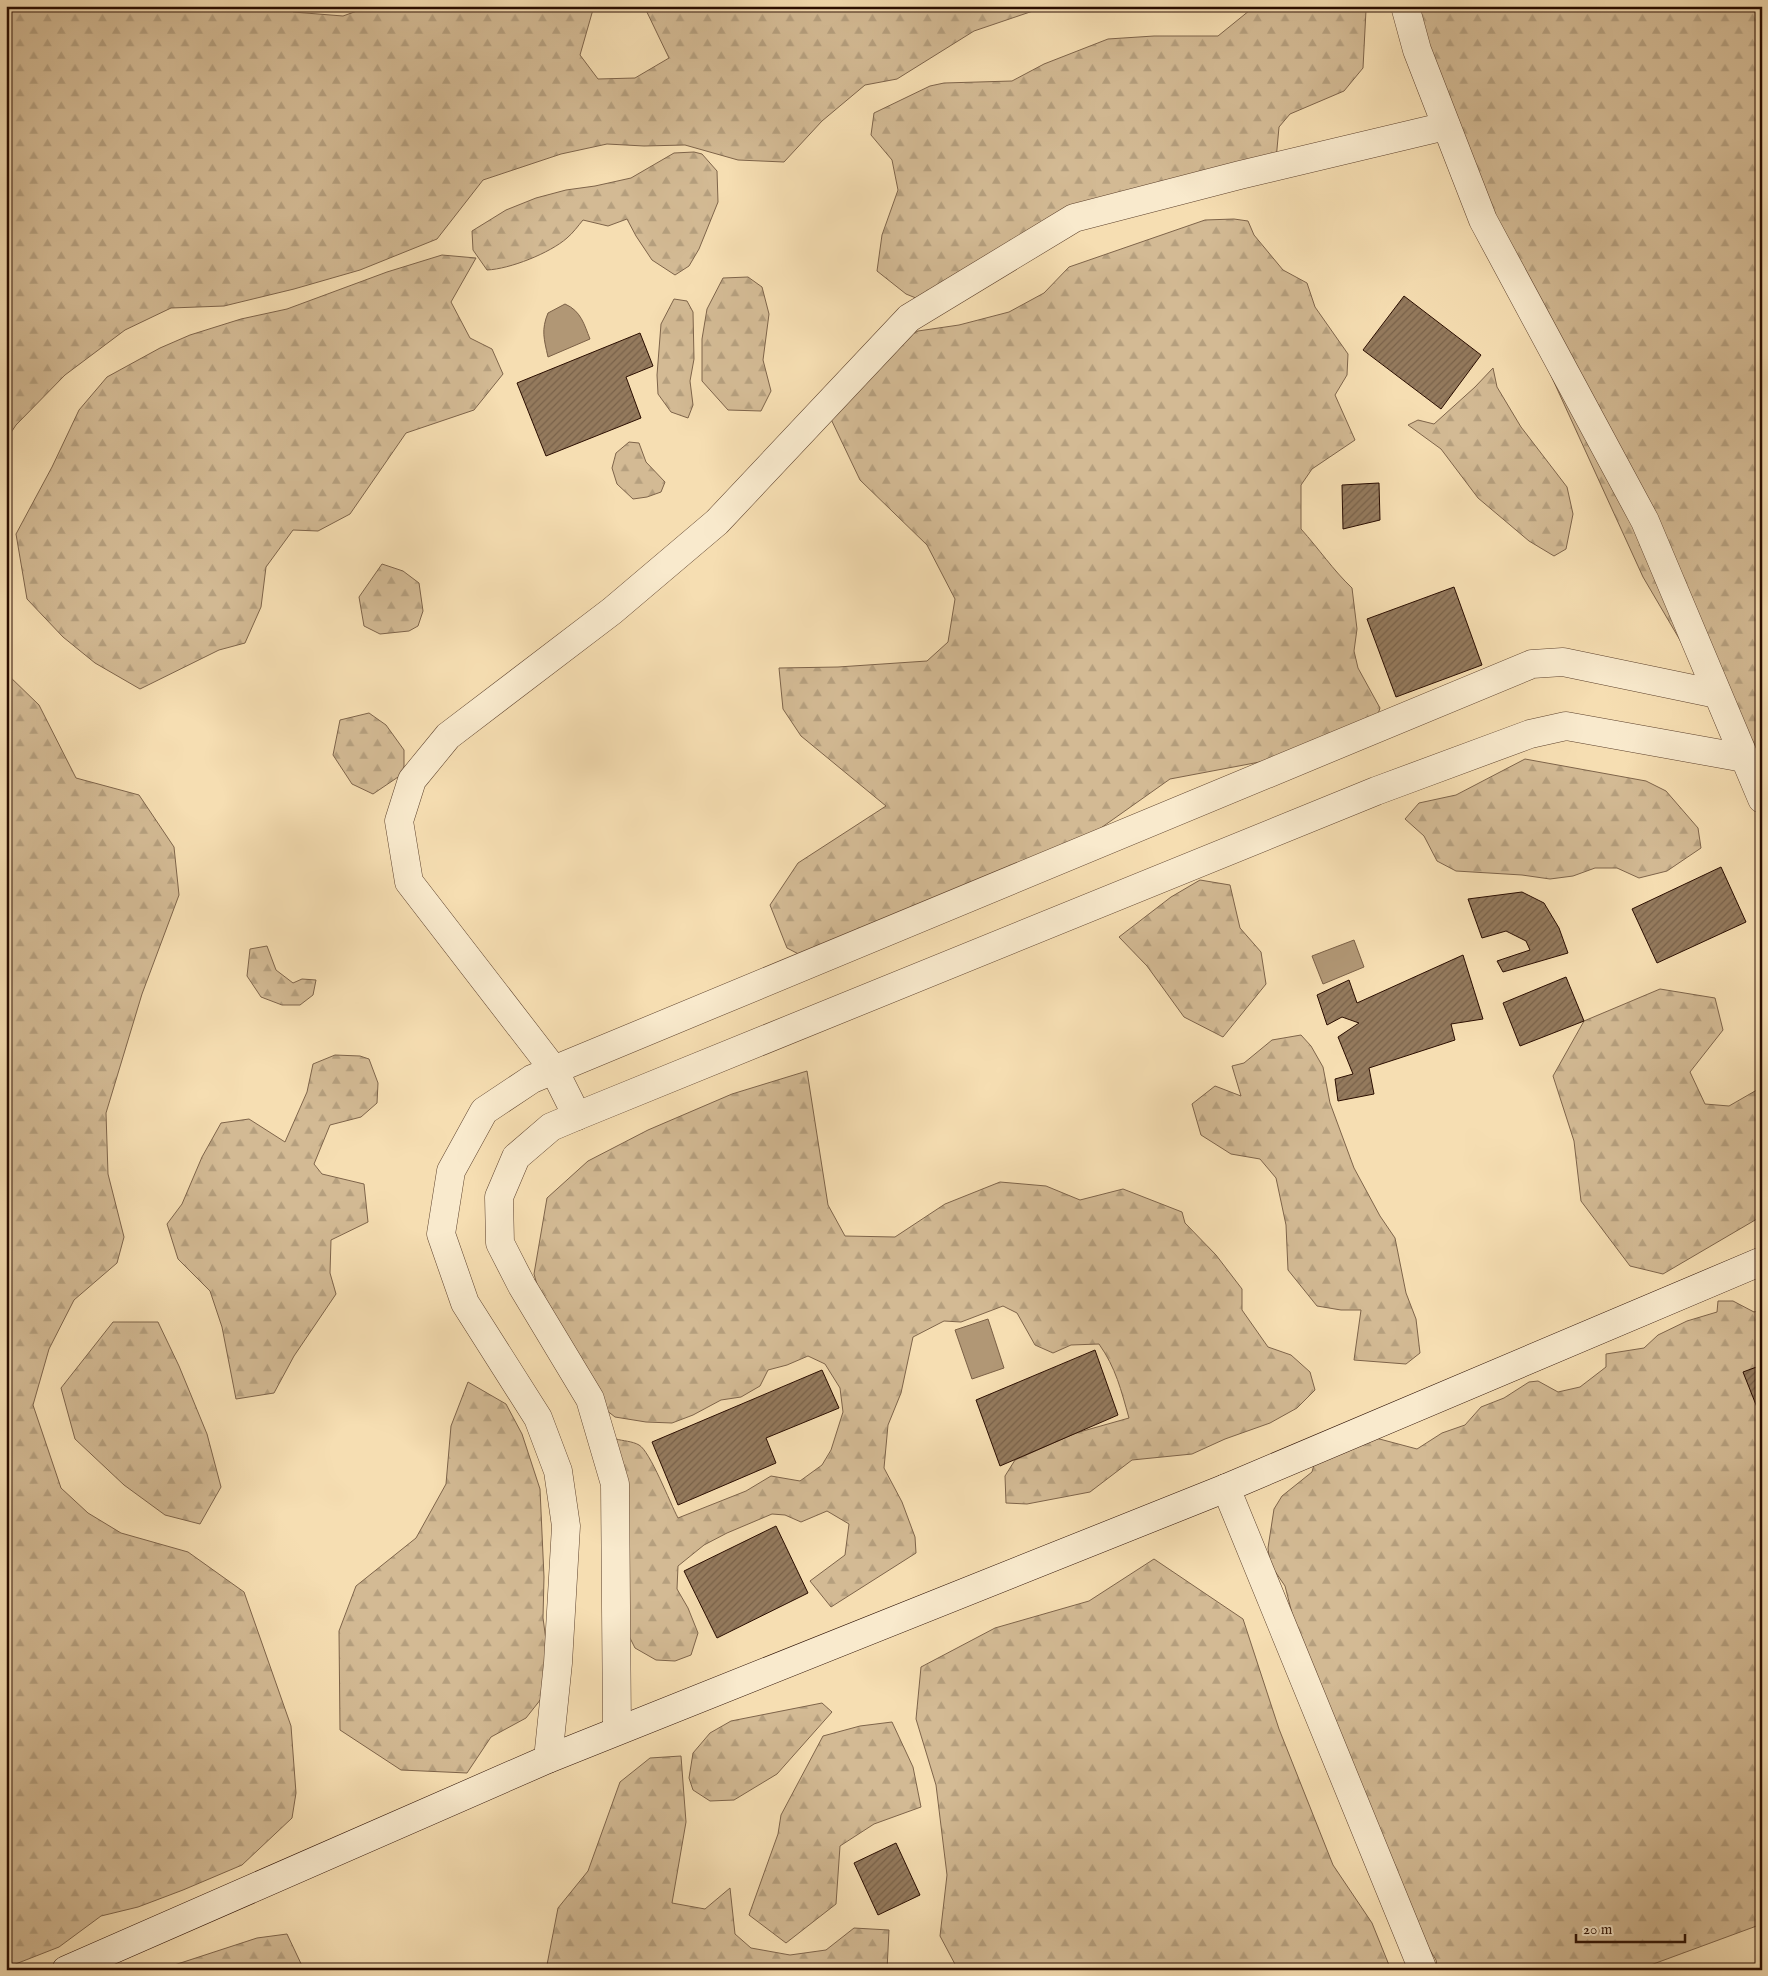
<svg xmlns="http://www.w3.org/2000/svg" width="1768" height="1976" viewBox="0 0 1768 1976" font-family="'IM FELL English',serif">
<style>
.forest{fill:url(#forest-firs);stroke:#7e644a}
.water{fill:#b19775;stroke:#7b6046}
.building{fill:url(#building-hatch);stroke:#2a0d00}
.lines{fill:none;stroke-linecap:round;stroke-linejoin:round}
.street-casing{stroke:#5d412c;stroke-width:29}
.secondary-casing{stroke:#2a0d00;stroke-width:29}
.street{stroke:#f9eacd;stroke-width:28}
.secondary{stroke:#f9eacd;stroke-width:28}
</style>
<defs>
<pattern id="forest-firs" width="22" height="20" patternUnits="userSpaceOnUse" patternTransform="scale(1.25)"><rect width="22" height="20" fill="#d3ba94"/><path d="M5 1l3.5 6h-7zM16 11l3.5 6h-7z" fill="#b59f7e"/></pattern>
<pattern id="building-hatch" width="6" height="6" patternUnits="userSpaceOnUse" patternTransform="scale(1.25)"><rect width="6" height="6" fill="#947a5d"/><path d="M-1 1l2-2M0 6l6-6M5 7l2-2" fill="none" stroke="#79624a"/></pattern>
</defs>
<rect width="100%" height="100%" fill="#f6deb2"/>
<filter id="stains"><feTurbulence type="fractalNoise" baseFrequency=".004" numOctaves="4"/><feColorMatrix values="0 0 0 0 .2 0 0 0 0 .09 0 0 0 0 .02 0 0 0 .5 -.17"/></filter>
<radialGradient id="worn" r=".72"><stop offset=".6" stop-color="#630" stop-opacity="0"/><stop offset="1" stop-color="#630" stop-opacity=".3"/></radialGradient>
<g class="forest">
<path d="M6 6H291L293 12 343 16 371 6H594L580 55 598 79 635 78 669 58 644 6H1101L1033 11 974 31 897 79 865 85 822 121 784 162 738 160 685 145 644 146 607 144 561 154 483 180 437 239 360 270 294 289 224 306 171 308 125 330 65 375 16 425 6 440Z"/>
<path d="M1255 6H1365L1366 10 1363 68 1344 91 1290 114 1279 127 1276 160 1127 203 938 307 906 294 877 271 882 235 898 190 892 160 871 135 874 113 930 86 944 83 1012 81 1044 64 1108 39 1154 36H1218Z"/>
<path d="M1399 6H1762V780L1643 577 1443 139Z"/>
<path d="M694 152 702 154 717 171 718 202 699 249 689 266 675 275 652 260 636 236 627 219 608 226 583 220C578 226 573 233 567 238 550 253 510 269 487 270L473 250 472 231 506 210 536 198 566 190 595 186 631 178 674 153Z"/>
<path d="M1234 219 1248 221 1254 235 1283 270 1307 283 1315 307 1348 354 1347 375 1335 395 1355 440 1312 469 1301 485V529C1319 549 1333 570 1352 588L1357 629 1354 651 1358 668 1380 708 1376 720 1302 754 1170 779 1098 830 812 961 787 948 770 905 798 863 886 806 801 736 783 709 779 668 838 667 927 661 948 642 955 599 927 545 860 480 829 415 868 357 918 331 959 325 1009 312 1044 293 1069 267 1205 220Z"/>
<path d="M442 255 476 258 451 302 470 338 492 349 503 374 474 410 406 433 350 514 318 531 293 530 266 567 261 607 245 643 219 650 140 689 95 663 63 637 27 599 16 534 52 467 79 410 107 377 160 348 190 335 241 319 287 309 387 272Z"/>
<path d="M748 277 762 287 769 314 763 360 771 391 761 411 728 410 702 381V339L707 309 723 278Z"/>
<path d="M674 299 687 301 693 312 694 359 690 381 693 405 688 418 671 412 658 394 657 375 661 324Z"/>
<path d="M1493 368 1497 387 1521 427 1567 487 1573 514 1566 549 1554 556 1529 541 1478 498 1441 449 1408 425 1418 420 1434 424 1475 387Z"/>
<path d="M629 442 639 443 646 462 665 482 661 492 647 497 633 499 617 484 612 468 616 453Z"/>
<path d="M382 564 403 571 419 583 423 611 418 626 409 631 380 634 364 626 359 597Z"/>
<path d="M6 673 39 705 76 778 139 795 174 847 179 895 142 994 106 1113 108 1174 124 1237 117 1263 74 1300 49 1349 33 1405 61 1488 88 1513 121 1533 188 1552 244 1592 291 1726 296 1793 292 1818 242 1865 183 1890 138 1907 101 1916 59 1947 13 1965 6 1966Z"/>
<path d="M369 713 386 725 404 750V769L401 775 373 794 352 784 333 755 340 720Z"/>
<path d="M1525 759 1646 781 1666 791 1698 828 1701 848 1667 871 1639 878 1617 868H1595L1573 876 1550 879 1522 875 1456 871 1437 861 1424 836 1405 819 1419 803 1456 795Z"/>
<path d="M1200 880 1230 885 1240 928 1261 952 1266 984 1223 1037 1184 1017 1147 966 1119 937 1171 897Z"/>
<path d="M267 946 276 970 293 983 302 979 316 980 313 995 300 1005H282L261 997 247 976 250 949Z"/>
<path d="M1660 989 1715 998 1723 1030 1690 1072 1705 1104 1729 1106 1762 1087V1216L1663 1274 1630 1266 1581 1201 1574 1141 1553 1076 1584 1021Z"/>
<path d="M1301 1035 1311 1046 1323 1067 1330 1103 1354 1168 1380 1216 1395 1238 1406 1293 1416 1319 1420 1353 1406 1364 1354 1360 1361 1310H1341L1317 1306 1288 1270 1286 1225 1276 1178 1260 1159 1231 1154 1201 1135 1192 1104 1215 1086 1241 1096 1232 1066 1244 1063 1272 1040Z"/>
<path d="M335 1055 360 1056 369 1059 378 1083 377 1103 361 1117 330 1125 314 1164 322 1174 364 1184 368 1222 331 1240 330 1273 336 1294 294 1356 274 1393 236 1399 222 1327 210 1291 178 1259 167 1224 182 1204 202 1157 221 1123 249 1119 285 1142 307 1092 313 1064Z"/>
<path d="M807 1071 828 1205 845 1236 895 1237 945 1204 1000 1182 1046 1186 1080 1200 1123 1189 1182 1212 1185 1223 1216 1255 1242 1289V1310L1268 1347 1291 1355 1310 1372 1315 1390 1297 1408 1270 1423 1225 1439 1192 1454 1132 1460 1090 1492 1027 1504 1006 1503 1005 1476 1015 1460 1076 1433 1129 1418C1121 1390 1116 1368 1099 1344L1071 1345 1053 1353 1035 1345 1017 1313 1003 1306 961 1322 944 1321 913 1337 901 1393 888 1425 884 1468 902 1502 915 1537 916 1553 831 1607 810 1581 845 1555 849 1524 827 1511 801 1522 785 1515 772 1514 727 1533 704 1545 678 1566 677 1589 688 1608 698 1633 691 1655 675 1661 656 1660 635 1648 627 1632 616 1439C623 1441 632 1441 639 1445 650 1451 670 1503 678 1518L746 1491 771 1476 800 1481 822 1465 831 1450 843 1412 840 1388 825 1364 808 1356 787 1365 768 1370 760 1386 741 1397 721 1400 693 1415 672 1423 646 1422 615 1417 601 1406 548 1323 534 1274 547 1198 588 1161 648 1130 732 1094Z"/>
<path d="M1718 1301H1733L1754 1312 1762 1310V1924L1637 1970H1438L1436 1960 1422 1937 1316 1682 1293 1617 1285 1586 1270 1564 1268 1548 1274 1509 1282 1496 1312 1472 1318 1449 1372 1437 1417 1449 1442 1433 1465 1425 1481 1407 1504 1398 1529 1382 1538 1381 1558 1392 1580 1387 1606 1367V1354L1644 1348 1658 1335 1687 1321 1717 1312Z"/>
<path d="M113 1322H158L179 1366 207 1434 221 1487 200 1524 165 1515 124 1485 75 1439 61 1388Z"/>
<path d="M468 1382 506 1404 522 1434 540 1489 544 1577 543 1618 552 1685 526 1718 491 1737 467 1773 401 1770 340 1730 339 1631 356 1586 416 1538 446 1484 451 1426Z"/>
<path d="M1154 1559 1243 1619 1279 1729 1333 1865 1372 1923 1391 1970H958L957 1968 940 1936 947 1875 936 1785 916 1719 921 1667 995 1628 1089 1601Z"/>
<path d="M822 1703 832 1712 777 1774 734 1800 710 1801 693 1790 689 1778 693 1753 710 1733 731 1721Z"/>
<path d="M892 1722 913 1767 921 1807 874 1824 840 1846 836 1904 786 1943 749 1915 778 1834 781 1815 823 1736 860 1726Z"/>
<path d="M681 1756 686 1822 672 1903 705 1909 730 1888 735 1934 751 1948 790 1955 826 1950 854 1928 889 1930 887 1970H546L558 1908 588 1871 620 1782 650 1758Z"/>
<path d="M287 1934 304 1970H159L257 1938Z"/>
</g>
<g class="water">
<path d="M565 304C581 311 584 324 590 339L548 357C544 339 541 330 548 313Z"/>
<path d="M1354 940 1364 967 1323 984 1312 956Z"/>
<path d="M988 1319 1004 1368 972 1379 955 1330Z"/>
</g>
<g class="building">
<path d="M1404 296 1481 355 1441 409 1363 350Z"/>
<path d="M640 333 653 366 626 377 641 418 546 456 517 383Z"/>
<path d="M1379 483 1380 520 1343 529 1342 485Z"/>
<path d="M1454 587 1482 665 1396 697 1367 619Z"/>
<path d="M1721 867 1746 922 1657 963 1632 909Z"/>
<path d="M1522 892 1544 903 1559 928 1568 953 1503 972 1497 961 1530 950 1526 941 1506 931 1482 938 1468 899Z"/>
<path d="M1463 955 1483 1019 1451 1024 1455 1040 1369 1068 1374 1094 1338 1101 1335 1079 1353 1074 1338 1037 1359 1023 1342 1017 1327 1025 1317 995 1349 980 1357 1003Z"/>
<path d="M1566 977 1584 1021 1520 1046 1503 1003Z"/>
<path d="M1095 1350 1118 1415 1000 1466 976 1400Z"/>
<path d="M1762 1365V1420L1743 1372Z"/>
<path d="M822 1370 839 1408 766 1438 776 1463 678 1505 652 1442Z"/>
<path d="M776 1526 808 1593 717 1638 684 1571Z"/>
<path d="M896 1843 920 1895 878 1915 854 1863Z"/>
</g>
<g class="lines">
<defs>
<g id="street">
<path d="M1405 6 1417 50 1483 220 1645 521 1762 799"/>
<path d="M577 1116 554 1070 409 882 399 821 412 780 448 736 612 611 717 522 909 318 1074 218 1240 175 1446 126"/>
<path d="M1226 1488 1423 1970"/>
<path d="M617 1730 615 1484 590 1399 522 1286 500 1243 499 1197 516 1157 551 1127 577 1116 1376 791 1530 734 1566 726 1744 758"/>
<path d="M548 1759 558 1663 566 1526 558 1471 538 1418 465 1303 441 1234 451 1171 484 1111 532 1079 1532 664 1563 662 1717 694"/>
</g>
<path id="secondary" d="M66 1970 548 1759 1226 1488 1762 1261"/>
</defs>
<use href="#street" class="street-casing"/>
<use href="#secondary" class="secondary-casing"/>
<use href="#street" class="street"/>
<use href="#secondary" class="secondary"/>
</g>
<rect width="1768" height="1976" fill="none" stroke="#f6deb2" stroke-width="25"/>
<rect x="8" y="8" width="1753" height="1961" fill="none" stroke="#2a0d00" stroke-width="2.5"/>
<rect x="12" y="12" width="1743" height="1951" fill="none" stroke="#2a0d00"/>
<path d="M1576 1934v8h109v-8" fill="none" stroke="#2a0d00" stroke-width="2.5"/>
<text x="1583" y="1934" font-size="15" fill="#2a0d00" stroke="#f9eacd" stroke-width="4" paint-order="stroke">20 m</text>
<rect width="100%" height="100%" filter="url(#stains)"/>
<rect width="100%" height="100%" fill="url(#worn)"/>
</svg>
